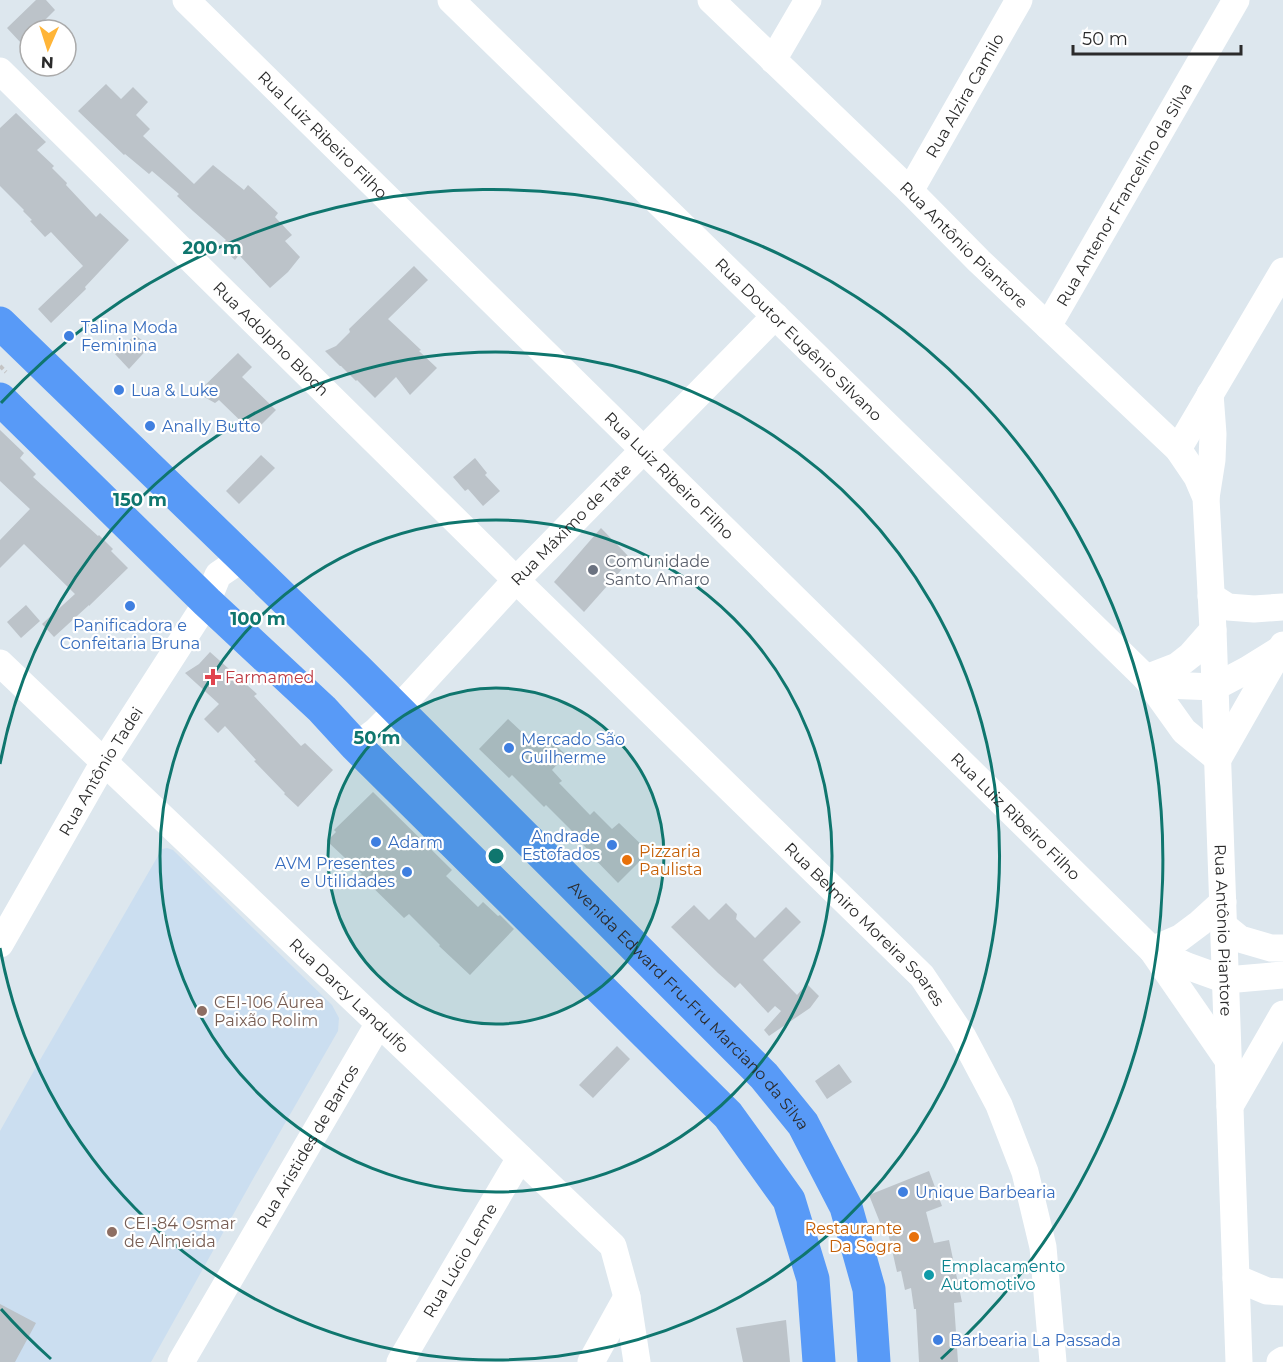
<svg xmlns="http://www.w3.org/2000/svg" width="1283" height="1362" viewBox="0 0 1283 1362" font-family="Montserrat,sans-serif">
<style>
.education{fill:#cbdef0}
.building{fill:#bcc3c9}
.lines{fill:none;stroke-linecap:round;stroke-linejoin:round}
.path{stroke:#c4c4c4;stroke-width:4;stroke-dasharray:4.5 3;stroke-linecap:butt}
.minor{stroke:#fff;stroke-width:27}
.major{stroke:#589af7;stroke-width:33}
.ring{fill:none;stroke:#0f766e;stroke-width:3}
.shop-dot{fill:#3f7fe0;stroke:#fff;stroke-width:2}
.worship-dot{fill:#6b7280;stroke:#fff;stroke-width:2}
.health-dot{fill:#e0444e;stroke:#fff;stroke-width:2}
.food-dot{fill:#e8710a;stroke:#fff;stroke-width:2}
.education-dot{fill:#8d6e63;stroke:#fff;stroke-width:2}
.culture-dot{fill:#0f9aa8;stroke:#fff;stroke-width:2}
.labels{text-anchor:middle;stroke-width:4.5;stroke-linejoin:round;paint-order:stroke}
.street-label{font-size:16px;fill:#2b2b2b;stroke:#fff}
.shop-label{font-size:16px;fill:#366cbe;stroke:#fff;text-anchor:start}
.worship-label{font-size:16px;fill:#5b616d;stroke:#fff;text-anchor:start}
.health-label{font-size:16px;fill:#be3a42;stroke:#fff;text-anchor:start}
.food-label{font-size:16px;fill:#c56008;stroke:#fff;text-anchor:start}
.education-label{font-size:16px;fill:#785e54;stroke:#fff;text-anchor:start}
.culture-label{font-size:16px;fill:#0d838f;stroke:#fff;text-anchor:start}
.centre{fill:#0f766e;stroke:#fff;stroke-width:3}
.ring-label{font-size:18px;text-anchor:middle;font-weight:bold;fill:#0f766e;stroke:#fff;stroke-width:4.5;stroke-linejoin:round;paint-order:stroke}
</style>
<rect width="100%" height="100%" fill="#dde7ee"/>
<path class="education" d="M167 848 173 850 332 1005 339 1018 338 1031 253 1179 151 1362H0V1131L40 1060 162 849Z"/>
<g class="building">
<path d="M36 0H46L55 10 35 30H30V34L21 43 7 28Z"/>
<path d="M106 84 121 99 133 87 148 102 136 115 150 129 143 136 194 184 213 165 244 190 248 185 278 213 275 217 292 235 285 241 300 257 288 272 270 288 239 255 235 260 220 246 226 240 193 211 177 196 179 194 152 171 149 174 125 154 124 155 78 111Z"/>
<path d="M16 113 46 142 37 150 54 166 52 168 67 183 66 185 96 217 100 213 129 240 85 287 86 289 51 323 38 309 83 266 51 232 45 237 30 221 32 220 23 211 24 210 0 186V128Z"/>
<path d="M414 266 428 280 388 319 421 350 419 351 437 368 410 395 396 377 375 398 357 380 356 381 341 366H340L325 351 336 346 350 332 349 329Z"/>
<path d="M135 335 150 346 129 369 115 354Z"/>
<path d="M238 353 252 367 242 377 276 410 253 433 219 400 215 403 197 393Z"/>
<path d="M0 430 24 453 20 458 36 474 33 477 98 536 99 535 113 549 111 551 128 568 89 606V605L54 637 42 624 75 594 24 544 0 568V540L30 509 0 481Z"/>
<path d="M261 455 275 468 239 504 226 491Z"/>
<path d="M475 458 487 473 485 475 500 491 483 506 468 489 465 491 453 477Z"/>
<path d="M601 528 631 559 584 612 554 582Z"/>
<path d="M26 605 40 621 21 638 7 622Z"/>
<path d="M210 652 257 694 254 696 301 746 305 743 333 770 298 807 284 794 285 793 254 761 256 760 225 726 218 733 204 719 219 704 185 673 199 664Z"/>
<path d="M508 719 539 748 549 739 566 755 552 770 562 781 559 783 590 815 594 811 612 829 619 823 649 852 618 883 588 852 589 851 572 833 573 832 546 805 544 807 512 775 509 778 479 749Z"/>
<path d="M373 792 452 870 446 876 478 907 483 902 498 916 500 915 514 929 470 975 439 946 440 945 409 914 404 918 360 875 362 874 327 841 336 832 334 830Z"/>
<path d="M726 903 737 914 736 919 755 938 786 907 801 922 763 960 797 995 807 984 819 996 810 1008 769 1036 764 1030 781 1011 775 1006 768 1013 740 983 735 988 718 973 671 927 694 905 709 920Z"/>
<path d="M617 1046 630 1059 593 1098 579 1085Z"/>
<path d="M839 1064 852 1082 827 1099 815 1081Z"/>
<path d="M929 1171 942 1206 926 1212 934 1243 949 1240 962 1302 954 1303 958 1362H919L916 1309H914L911 1288 905 1290 901 1271 897 1272 887 1228 883 1230 869 1195Z"/>
<path d="M0 1304 36 1323 15 1362H0Z"/>
<path d="M786 1320 790 1362H743L736 1328Z"/>
</g>
<g class="lines">
<path class="path" d="M0 366 6 372"/>
<g class="minor">
<path id="s1" d="M186 0 1152 950 1187 966 1226 980 1283 975"/>
<path id="s2" d="M451 0 1146 678 1184 731 1218 759 1283 645"/>
<path id="s3" d="M711 0 910 191 979 261 1178 449 1197 477 1206 498 1213 630 1239 1362"/>
<path d="M773 60 808 0"/>
<path id="s4" d="M0 71 516 580 922 976 963 1037 999 1105 1025 1172 1043 1247 1053 1362"/>
<path id="s5" d="M910 191 1019 0"/>
<path id="s6" d="M1048 326 1236 0"/>
<path d="M1178 449 1283 271"/>
<path d="M1206 498 1212 460 1213 434 1210 394"/>
<path d="M1211 596 1228 607 1254 609 1283 607"/>
<path id="s7" d="M0 663 613 1246 627 1297 637 1362"/>
<path d="M1146 678 1164 685 1215 687 1247 670 1276 652"/>
<path d="M1146 678 1177 666 1191 655 1213 630"/>
<path id="s8" d="M356 746 376 731 397 710 516 580 775 316"/>
<path d="M1223 902 1200 923 1180 938 1152 950 1228 1060"/>
<path d="M1224 926 1240 939 1271 948H1283"/>
<path id="s9" d="M0 944 104 762 207 602 218 575 243 558"/>
<path d="M1230 1106 1283 1014"/>
<path d="M1236 1278 1267 1291 1283 1292"/>
<path id="s10" d="M181 1362 379 1023"/>
<path id="s11" d="M400 1362 520 1158"/>
<path d="M591 1362 627 1297"/>
<path d="M1280 1362 1283 1360"/>
</g>
<g class="major">
<path id="s12" d="M0 323 357 669 764 1076 803 1124 846 1207 869 1289 874 1362"/>
<path d="M0 399 207 602 322 709 356 746 728 1115 789 1200 813 1279 819 1362"/>
</g>
</g>
<circle cx="496" cy="856" r="168" fill="#0f766e" fill-opacity=".12"/>
<g class="ring">
<circle cx="496" cy="856" r="168"/>
<circle cx="496" cy="856" r="336"/>
<path d="M0 764A504 504 0 1 1 0 948"/>
<path d="M51 1359A671 671 0 0 1 1 1309M1 403A671 671 0 1 1 941 1359"/>
</g>
<g class="shop-dot">
<circle cx="69" cy="336" r="6"/>
<circle cx="119" cy="390" r="6"/>
<circle cx="150" cy="426" r="6"/>
<circle cx="130" cy="606" r="6"/>
<circle cx="509" cy="748" r="6"/>
<circle cx="376" cy="842" r="6"/>
<circle cx="612" cy="845" r="6"/>
<circle cx="407" cy="872" r="6"/>
<circle cx="903" cy="1192" r="6"/>
<circle cx="938" cy="1340" r="6"/>
</g>
<circle class="worship-dot" cx="593" cy="570" r="6"/>
<path class="health-dot" d="M210 668h6v6h6v6h-6v6h-6v-6h-6v-6h6z"/>
<g class="food-dot">
<circle cx="627" cy="860" r="6"/>
<circle cx="914" cy="1237" r="6"/>
</g>
<g class="education-dot">
<circle cx="202" cy="1011" r="6"/>
<circle cx="112" cy="1232" r="6"/>
</g>
<circle class="culture-dot" cx="929" cy="1275" r="6"/>
<g class="labels">
<g class="street-label">
<text dy="6" stroke="none"><textPath href="#s5" startOffset="110">Rua Alzira Camilo</textPath></text>
<text dy="6" stroke="none"><textPath href="#s1" startOffset="192">Rua Luiz Ribeiro Filho</textPath></text>
<text dy="6" stroke="none"><textPath href="#s6" startOffset="152">Rua Antenor Francelino da Silva</textPath></text>
<text dy="6" stroke="none"><textPath href="#s3" startOffset="352">Rua Antônio Piantore</textPath></text>
<text dy="6" stroke="none"><textPath href="#s4" startOffset="381">Rua Adolpho Bloch</textPath></text>
<text dy="6" stroke="none"><textPath href="#s2" startOffset="486">Rua Doutor Eugênio Silvano</textPath></text>
<text dy="6" stroke="none"><textPath href="#s1" startOffset="678">Rua Luiz Ribeiro Filho</textPath></text>
<text dy="6" stroke="none"><textPath href="#s8" startOffset="309">Rua Máximo de Tate</textPath></text>
<text dy="6" stroke="none"><textPath href="#s9" startOffset="200">Rua Antônio Tadei</textPath></text>
<text dy="6" stroke="none"><textPath href="#s1" startOffset="1164">Rua Luiz Ribeiro Filho</textPath></text>
<text dy="6" stroke="none"><textPath href="#s4" startOffset="1215">Rua Belmiro Moreira Soares</textPath></text>
<text dy="6" stroke="none"><textPath href="#s3" startOffset="1137">Rua Antônio Piantore</textPath></text>
<text dy="6" stroke="none"><textPath href="#s7" startOffset="482">Rua Darcy Landulfo</textPath></text>
<text dy="6" stroke="none"><textPath href="#s12" startOffset="970">Avenida Edward Fru-Fru Marciano da Silva</textPath></text>
<text dy="6" stroke="none"><textPath href="#s10" startOffset="250">Rua Aristides de Barros</textPath></text>
<text dy="6" stroke="none"><textPath href="#s11" startOffset="118">Rua Lúcio Leme</textPath></text>
</g>
<g class="shop-label">
<text x="81" y="333">Talina Moda<tspan x="81" dy="18">Feminina</tspan></text>
<text x="131" y="396">Lua &amp; Luke</text>
<text x="162" y="432">Anally Butto</text>
<text x="130" y="631" text-anchor="middle">Panificadora e<tspan x="130" dy="18">Confeitaria Bruna</tspan></text>
<text x="521" y="745">Mercado São<tspan x="521" dy="18">Guilherme</tspan></text>
<text x="600" y="842" text-anchor="end">Andrade<tspan x="600" dy="18">Estofados</tspan></text>
<text x="388" y="848">Adarm</text>
<text x="395" y="869" text-anchor="end">AVM Presentes<tspan x="395" dy="18">e Utilidades</tspan></text>
<text x="915" y="1198">Unique Barbearia</text>
<text x="950" y="1346">Barbearia La Passada</text>
</g>
<g class="worship-label">
<text x="605" y="567">Comunidade<tspan x="605" dy="18">Santo Amaro</tspan></text>
</g>
<g class="health-label">
<text x="225" y="683">Farmamed</text>
</g>
<g class="food-label">
<text x="639" y="857">Pizzaria<tspan x="639" dy="18">Paulista</tspan></text>
<text x="902" y="1234" text-anchor="end">Restaurante<tspan x="902" dy="18">Da Sogra</tspan></text>
</g>
<g class="education-label">
<text x="214" y="1008">CEI-106 Áurea<tspan x="214" dy="18">Paixão Rolim</tspan></text>
<text x="124" y="1229">CEI-84 Osmar<tspan x="124" dy="18">de Almeida</tspan></text>
</g>
<g class="culture-label">
<text x="941" y="1272">Emplacamento<tspan x="941" dy="18">Automotivo</tspan></text>
</g>
</g>
<circle cx="496" cy="856" r="9" class="centre"/>
<g class="ring-label">
<text x="212" y="254">200 m</text>
<text x="140" y="506">150 m</text>
<text x="258" y="625">100 m</text>
<text x="377" y="744">50 m</text>
</g>
<g transform="translate(48 48) rotate(183)"><circle r="28" fill="#ffffff" stroke="#aaaaaa" stroke-width="1.5"/>
<path d="M0-4.5L10 22L0 15L-10 22Z" fill="#ffb538"/>
<text y="-9" font-size="16" font-weight="bold" text-anchor="middle" fill="#2b2b2b">N</text>
</g>
<path d="M1073 45v9h168v-9" fill="none" stroke="#2b2b2b" stroke-width="3"/>
<text x="1082" y="45" font-size="18" fill="#2b2b2b" stroke="#ffffff" stroke-width="4.5" paint-order="stroke">50 m</text>
</svg>
